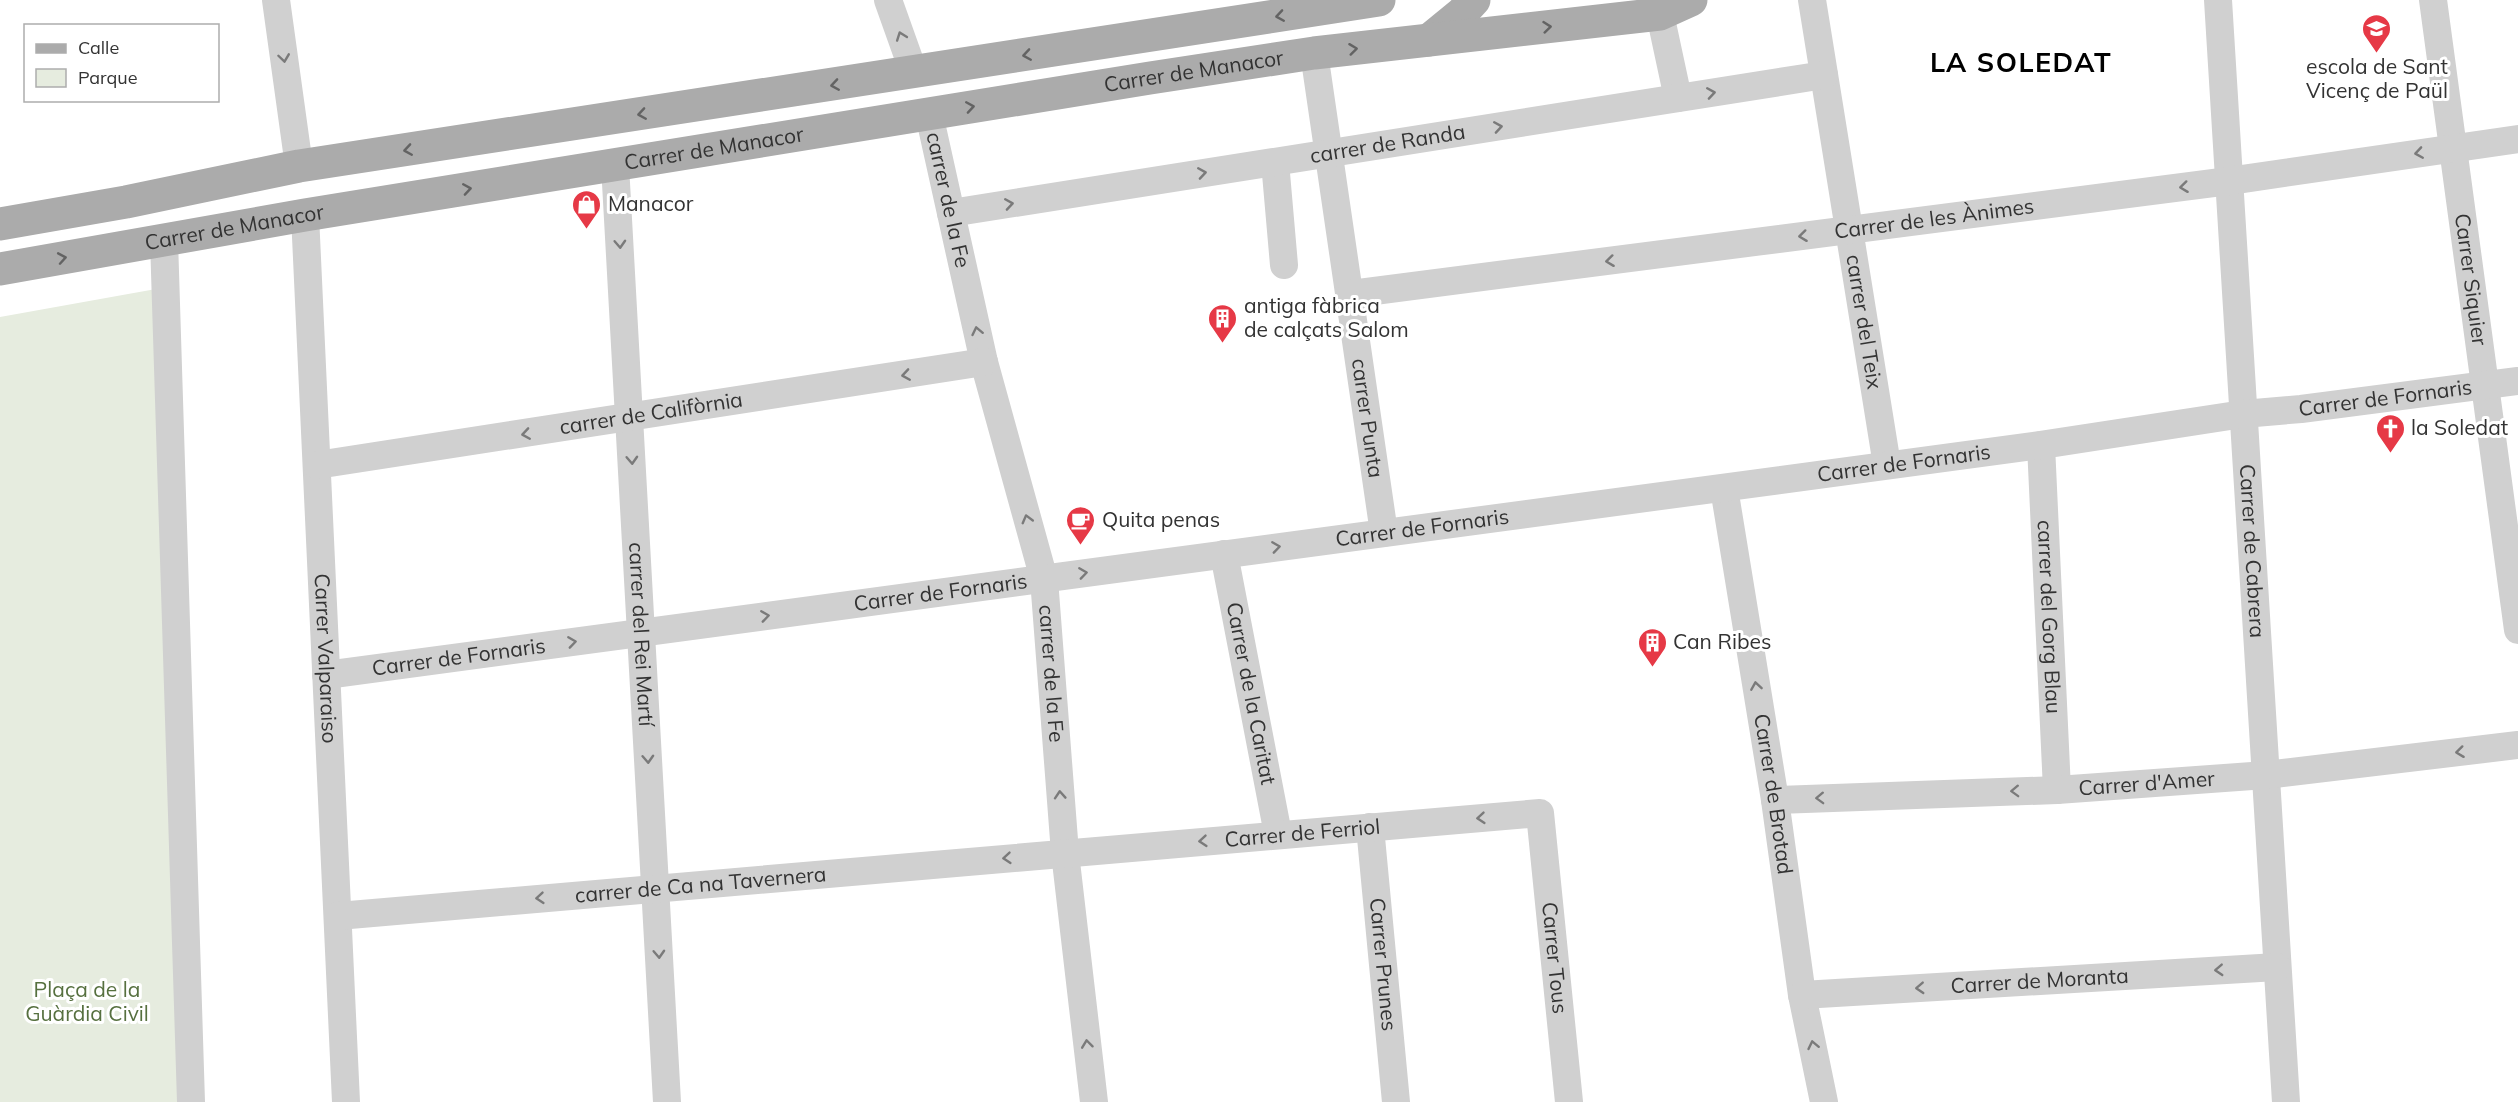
<svg xmlns="http://www.w3.org/2000/svg" width="2518" height="1102" viewBox="0 0 2518 1102" font-family="Mulish,sans-serif">
<style>
.green{fill:#e6ecdf}
.lines{fill:none;stroke-linecap:round;stroke-linejoin:round}
.minor{stroke:#d0d0d0;stroke-width:28}
.major{stroke:#ababab;stroke-width:33}
.oneway{stroke:#636363}
.oneway2{stroke:#7a7a7a}
.labels{text-anchor:middle;stroke-width:6;stroke-linejoin:round;paint-order:stroke}
.poi-label{font-size:21px;fill:#333;stroke:#fff;text-anchor:start}
.street-label{font-size:21px;fill:#333;stroke:#fff}
.park-label{font-size:21px;fill:#56703f;stroke:#fff}
.district-label{font-size:27px;font-weight:bold;letter-spacing:1.5px;fill:#000;stroke:#fff}
</style>
<rect width="100%" height="100%" fill="#fff"/>
<path class="green" d="M156 289 178 1102H0V317Z"/>
<g class="lines">
<g class="minor">
<path d="M276 0 299 166"/>
<path d="M888 0 914 73"/>
<path d="M1653 0 1660 14 1678 98"/>
<path id="s1" d="M1812 0 1887 465"/>
<path id="s2" d="M2218 0 2286 1102"/>
<path id="s3" d="M2433 0 2518 630"/>
<path id="s4" d="M1314 53 1384 533"/>
<path id="s5" d="M929 114 984 362 1044 579 1065 853 1094 1102"/>
<path d="M1275 162 1284 265"/>
<path id="s6" d="M615 165 667 1102"/>
<path id="s7" d="M951 213 1824 75"/>
<path id="s8" d="M305 215 346 1102"/>
<path d="M164 240 191 1102"/>
<path id="s9" d="M1351 294 2229 181 2518 139"/>
<path id="s10" d="M2041 445 2057 790"/>
<path id="s11" d="M317 465 984 362"/>
<path id="s12" d="M1724 488 1775 800 1802 995 1824 1102"/>
<path id="s13" d="M1224 554 1278 834"/>
<path id="s14" d="M326 675 2041 445 2243 414 2301 409 2518 381"/>
<path id="s15" d="M1775 800 2057 790 2266 775 2518 745"/>
<path id="s16" d="M1370 827 1396 1102"/>
<path id="s17" d="M338 916 1540 813 1569 1102"/>
<path id="s18" d="M1802 995 2277 967"/>
</g>
<g class="major">
<path d="M1429 40 1462 13 1474 0"/>
<path d="M0 224 126 202 299 166 1379 0"/>
<path id="s19" d="M0 269 305 215 1150 78 1314 53 1660 14 1691 0"/>
</g>
</g>
<defs><path id="oneway-chevron" d="M-2-3.5L2.5 0L-2 3.5" fill="none" stroke-width="1.6" stroke-linecap="round" stroke-linejoin="round" transform="scale(1.5)"/></defs>
<g class="oneway">
<use href="#oneway-chevron" transform="translate(1280 16) rotate(171)"/>
<use href="#oneway-chevron" transform="translate(1547 27) rotate(-6)"/>
<use href="#oneway-chevron" transform="translate(1353 49) rotate(-7)"/>
<use href="#oneway-chevron" transform="translate(1027 55) rotate(171)"/>
<use href="#oneway-chevron" transform="translate(835 85) rotate(171)"/>
<use href="#oneway-chevron" transform="translate(970 107) rotate(-9)"/>
<use href="#oneway-chevron" transform="translate(642 114) rotate(171)"/>
<use href="#oneway-chevron" transform="translate(408 150) rotate(171)"/>
<use href="#oneway-chevron" transform="translate(467 189) rotate(-9)"/>
<use href="#oneway-chevron" transform="translate(62 258) rotate(-10)"/>
</g>
<g class="oneway2">
<use href="#oneway-chevron" transform="translate(901 36) rotate(-110)"/>
<use href="#oneway-chevron" transform="translate(284 58) rotate(82)"/>
<use href="#oneway-chevron" transform="translate(1711 93) rotate(-9)"/>
<use href="#oneway-chevron" transform="translate(1498 127) rotate(-9)"/>
<use href="#oneway-chevron" transform="translate(2419 153) rotate(171)"/>
<use href="#oneway-chevron" transform="translate(1202 173) rotate(-9)"/>
<use href="#oneway-chevron" transform="translate(2184 187) rotate(173)"/>
<use href="#oneway-chevron" transform="translate(1009 204) rotate(-9)"/>
<use href="#oneway-chevron" transform="translate(1803 236) rotate(173)"/>
<use href="#oneway-chevron" transform="translate(620 244) rotate(87)"/>
<use href="#oneway-chevron" transform="translate(1610 261) rotate(173)"/>
<use href="#oneway-chevron" transform="translate(977 331) rotate(-102)"/>
<use href="#oneway-chevron" transform="translate(906 375) rotate(171)"/>
<use href="#oneway-chevron" transform="translate(526 434) rotate(171)"/>
<use href="#oneway-chevron" transform="translate(632 460) rotate(87)"/>
<use href="#oneway-chevron" transform="translate(1027 519) rotate(-105)"/>
<use href="#oneway-chevron" transform="translate(1276 547) rotate(-8)"/>
<use href="#oneway-chevron" transform="translate(1083 573) rotate(-8)"/>
<use href="#oneway-chevron" transform="translate(765 616) rotate(-8)"/>
<use href="#oneway-chevron" transform="translate(572 642) rotate(-8)"/>
<use href="#oneway-chevron" transform="translate(1756 686) rotate(-99)"/>
<use href="#oneway-chevron" transform="translate(2460 752) rotate(173)"/>
<use href="#oneway-chevron" transform="translate(648 759) rotate(87)"/>
<use href="#oneway-chevron" transform="translate(2015 791) rotate(178)"/>
<use href="#oneway-chevron" transform="translate(1060 795) rotate(-94)"/>
<use href="#oneway-chevron" transform="translate(1820 798) rotate(178)"/>
<use href="#oneway-chevron" transform="translate(1481 818) rotate(175)"/>
<use href="#oneway-chevron" transform="translate(1203 841) rotate(175)"/>
<use href="#oneway-chevron" transform="translate(1007 858) rotate(175)"/>
<use href="#oneway-chevron" transform="translate(540 898) rotate(175)"/>
<use href="#oneway-chevron" transform="translate(659 954) rotate(87)"/>
<use href="#oneway-chevron" transform="translate(2219 970) rotate(177)"/>
<use href="#oneway-chevron" transform="translate(1920 988) rotate(177)"/>
<use href="#oneway-chevron" transform="translate(1087 1044) rotate(-97)"/>
<use href="#oneway-chevron" transform="translate(1813 1045) rotate(-102)"/>
</g>
<defs>
<symbol id="school-pin" viewBox="-11 -11 22 30"><path d="M0 17L-7.5 6A9.5 9.5 0 1 1 7.5 6Z" fill="#e63946" stroke="#fff"/><path d="M0-5L7-2L0 1L-7-2ZM-4 1L0 2.5L4 1V4Q0 6-4 4Z" fill="#fff"/></symbol>
<symbol id="shop-pin" viewBox="-11 -11 22 30"><path d="M0 17L-7.5 6A9.5 9.5 0 1 1 7.5 6Z" fill="#e63946" stroke="#fff"/><path d="M-5-2.5h2.3a2.7 3.5 0 0 1 5.4 0H5L5.5 6h-11ZM-1.5-2.5h3a1.5 2.3 0 0 0-3 0Z" fill="#fff"/></symbol>
<symbol id="building-pin" viewBox="-11 -11 22 30"><path d="M0 17L-7.5 6A9.5 9.5 0 1 1 7.5 6Z" fill="#e63946" stroke="#fff"/><path d="M-4-6H4V6H1V3H-1V6H-4ZM-2.5-4.3h1.7v1.8h-1.7ZM.8-4.3h1.7v1.8H.8ZM-2.5-1h1.7V.8h-1.7ZM.8-1h1.7V.8H.8Z" fill="#fff"/></symbol>
<symbol id="church-pin" viewBox="-11 -11 22 30"><path d="M0 17L-7.5 6A9.5 9.5 0 1 1 7.5 6Z" fill="#e63946" stroke="#fff"/><path d="M-1.2-6h2.4v3.5h3.3v2.4h-3.3V6h-2.4V-.1h-3.3v-2.4h3.3Z" fill="#fff"/></symbol>
<symbol id="cafe-pin" viewBox="-11 -11 22 30"><path d="M0 17L-7.5 6A9.5 9.5 0 1 1 7.5 6Z" fill="#e63946" stroke="#fff"/><path d="M-5.5-4.5H6V0H3Q3 3.5 0 3.5H-2.5Q-5.5 3.5-5.5 0ZM3-3.2v2h1.7v-2ZM-6 4.5H4V6H-6Z" fill="#fff"/></symbol>
</defs>
<g fill-rule="evenodd">
<use href="#school-pin" x="2360" y="12" width="33" height="45"/>
<use href="#shop-pin" x="570" y="188" width="33" height="45"/>
<use href="#building-pin" x="1206" y="302" width="33" height="45"/>
<use href="#church-pin" x="2374" y="412" width="33" height="45"/>
<use href="#cafe-pin" x="1064" y="504" width="33" height="45"/>
<use href="#building-pin" x="1636" y="626" width="33" height="45"/>
</g>
<g class="labels">
<g class="poi-label">
<text x="2377" y="74" text-anchor="middle">escola de Sant<tspan x="2377" dy="24">Vicenç de Paül</tspan></text>
<text x="608" y="211">Manacor</text>
<text x="1244" y="313">antiga fàbrica<tspan x="1244" dy="24">de calçats Salom</tspan></text>
<text x="2411" y="435">la Soledat</text>
<text x="1102" y="527">Quita penas</text>
<text x="1673" y="649">Can Ribes</text>
</g>
<g class="street-label">
<text dy="7" stroke="none"><textPath href="#s19" startOffset="1210">Carrer de Manacor</textPath></text>
<text dy="7" stroke="none"><textPath href="#s7" startOffset="442">carrer de Randa</textPath></text>
<text dy="7" stroke="none"><textPath href="#s19" startOffset="724">Carrer de Manacor</textPath></text>
<text dy="7" stroke="none"><textPath href="#s5" startOffset="88">carrer de la Fe</textPath></text>
<text dy="7" stroke="none"><textPath href="#s9" startOffset="588">Carrer de les Ànimes</textPath></text>
<text dy="7" stroke="none"><textPath href="#s19" startOffset="238">Carrer de Manacor</textPath></text>
<text dy="7" stroke="none"><textPath href="#s3" startOffset="282">Carrer Siquier</textPath></text>
<text dy="7" stroke="none"><textPath href="#s1" startOffset="326">carrer del Teix</textPath></text>
<text dy="7" stroke="none"><textPath href="#s14" startOffset="2078">Carrer de Fornaris</textPath></text>
<text dy="7" stroke="none"><textPath href="#s11" startOffset="338">carrer de Califòrnia</textPath></text>
<text dy="7" stroke="none"><textPath href="#s4" startOffset="369">carrer Punta</textPath></text>
<text dy="7" stroke="none"><textPath href="#s14" startOffset="1592">Carrer de Fornaris</textPath></text>
<text dy="7" stroke="none"><textPath href="#s14" startOffset="1106">Carrer de Fornaris</textPath></text>
<text dy="7" stroke="none"><textPath href="#s2" startOffset="552">Carrer de Cabrera</textPath></text>
<text dy="7" stroke="none"><textPath href="#s14" startOffset="620">Carrer de Fornaris</textPath></text>
<text dy="7" stroke="none"><textPath href="#s10" startOffset="172">carrer del Gorg Blau</textPath></text>
<text dy="7" stroke="none"><textPath href="#s6" startOffset="470">carrer del Rei Martí</textPath></text>
<text dy="7" stroke="none"><textPath href="#s14" startOffset="134">Carrer de Fornaris</textPath></text>
<text dy="7" stroke="none"><textPath href="#s8" startOffset="444">Carrer Valparaiso</textPath></text>
<text dy="7" stroke="none"><textPath href="#s5" startOffset="574">carrer de la Fe</textPath></text>
<text dy="7" stroke="none"><textPath href="#s13" startOffset="142">Carrer de la Caritat</textPath></text>
<text dy="7" stroke="none"><textPath href="#s15" startOffset="372">Carrer d'Amer</textPath></text>
<text dy="7" stroke="none"><textPath href="#s12" startOffset="310">Carrer de Brotad</textPath></text>
<text dy="7" stroke="none"><textPath href="#s17" startOffset="968">Carrer de Ferriol</textPath></text>
<text dy="7" stroke="none"><textPath href="#s17" startOffset="364">carrer de Ca na Tavernera</textPath></text>
<text dy="7" stroke="none"><textPath href="#s17" startOffset="1352">Carrer Tous</textPath></text>
<text dy="7" stroke="none"><textPath href="#s16" startOffset="138">Carrer Prunes</textPath></text>
<text dy="7" stroke="none"><textPath href="#s18" startOffset="238">Carrer de Moranta</textPath></text>
</g>
<g class="park-label">
<text x="87" y="997">Plaça de la<tspan x="87" dy="24">Guàrdia Civil</tspan></text>
</g>
<g class="district-label">
<text x="2021" y="72">LA SOLEDAT</text>
</g>
</g>
<rect x="24" y="24" width="195" height="78" fill="#ffffff" stroke="#adadad" stroke-width="1.5"/>
<rect x="36" y="44" width="30" height="9" fill="#ababab" stroke="#adadad" stroke-width="1.5"/>
<text x="78" y="54" font-size="18" fill="#333333">Calle</text>
<rect x="36" y="69" width="30" height="18" fill="#e6ecdf" stroke="#adadad" stroke-width="1.5"/>
<text x="78" y="84" font-size="18" fill="#333333">Parque</text>
</svg>
